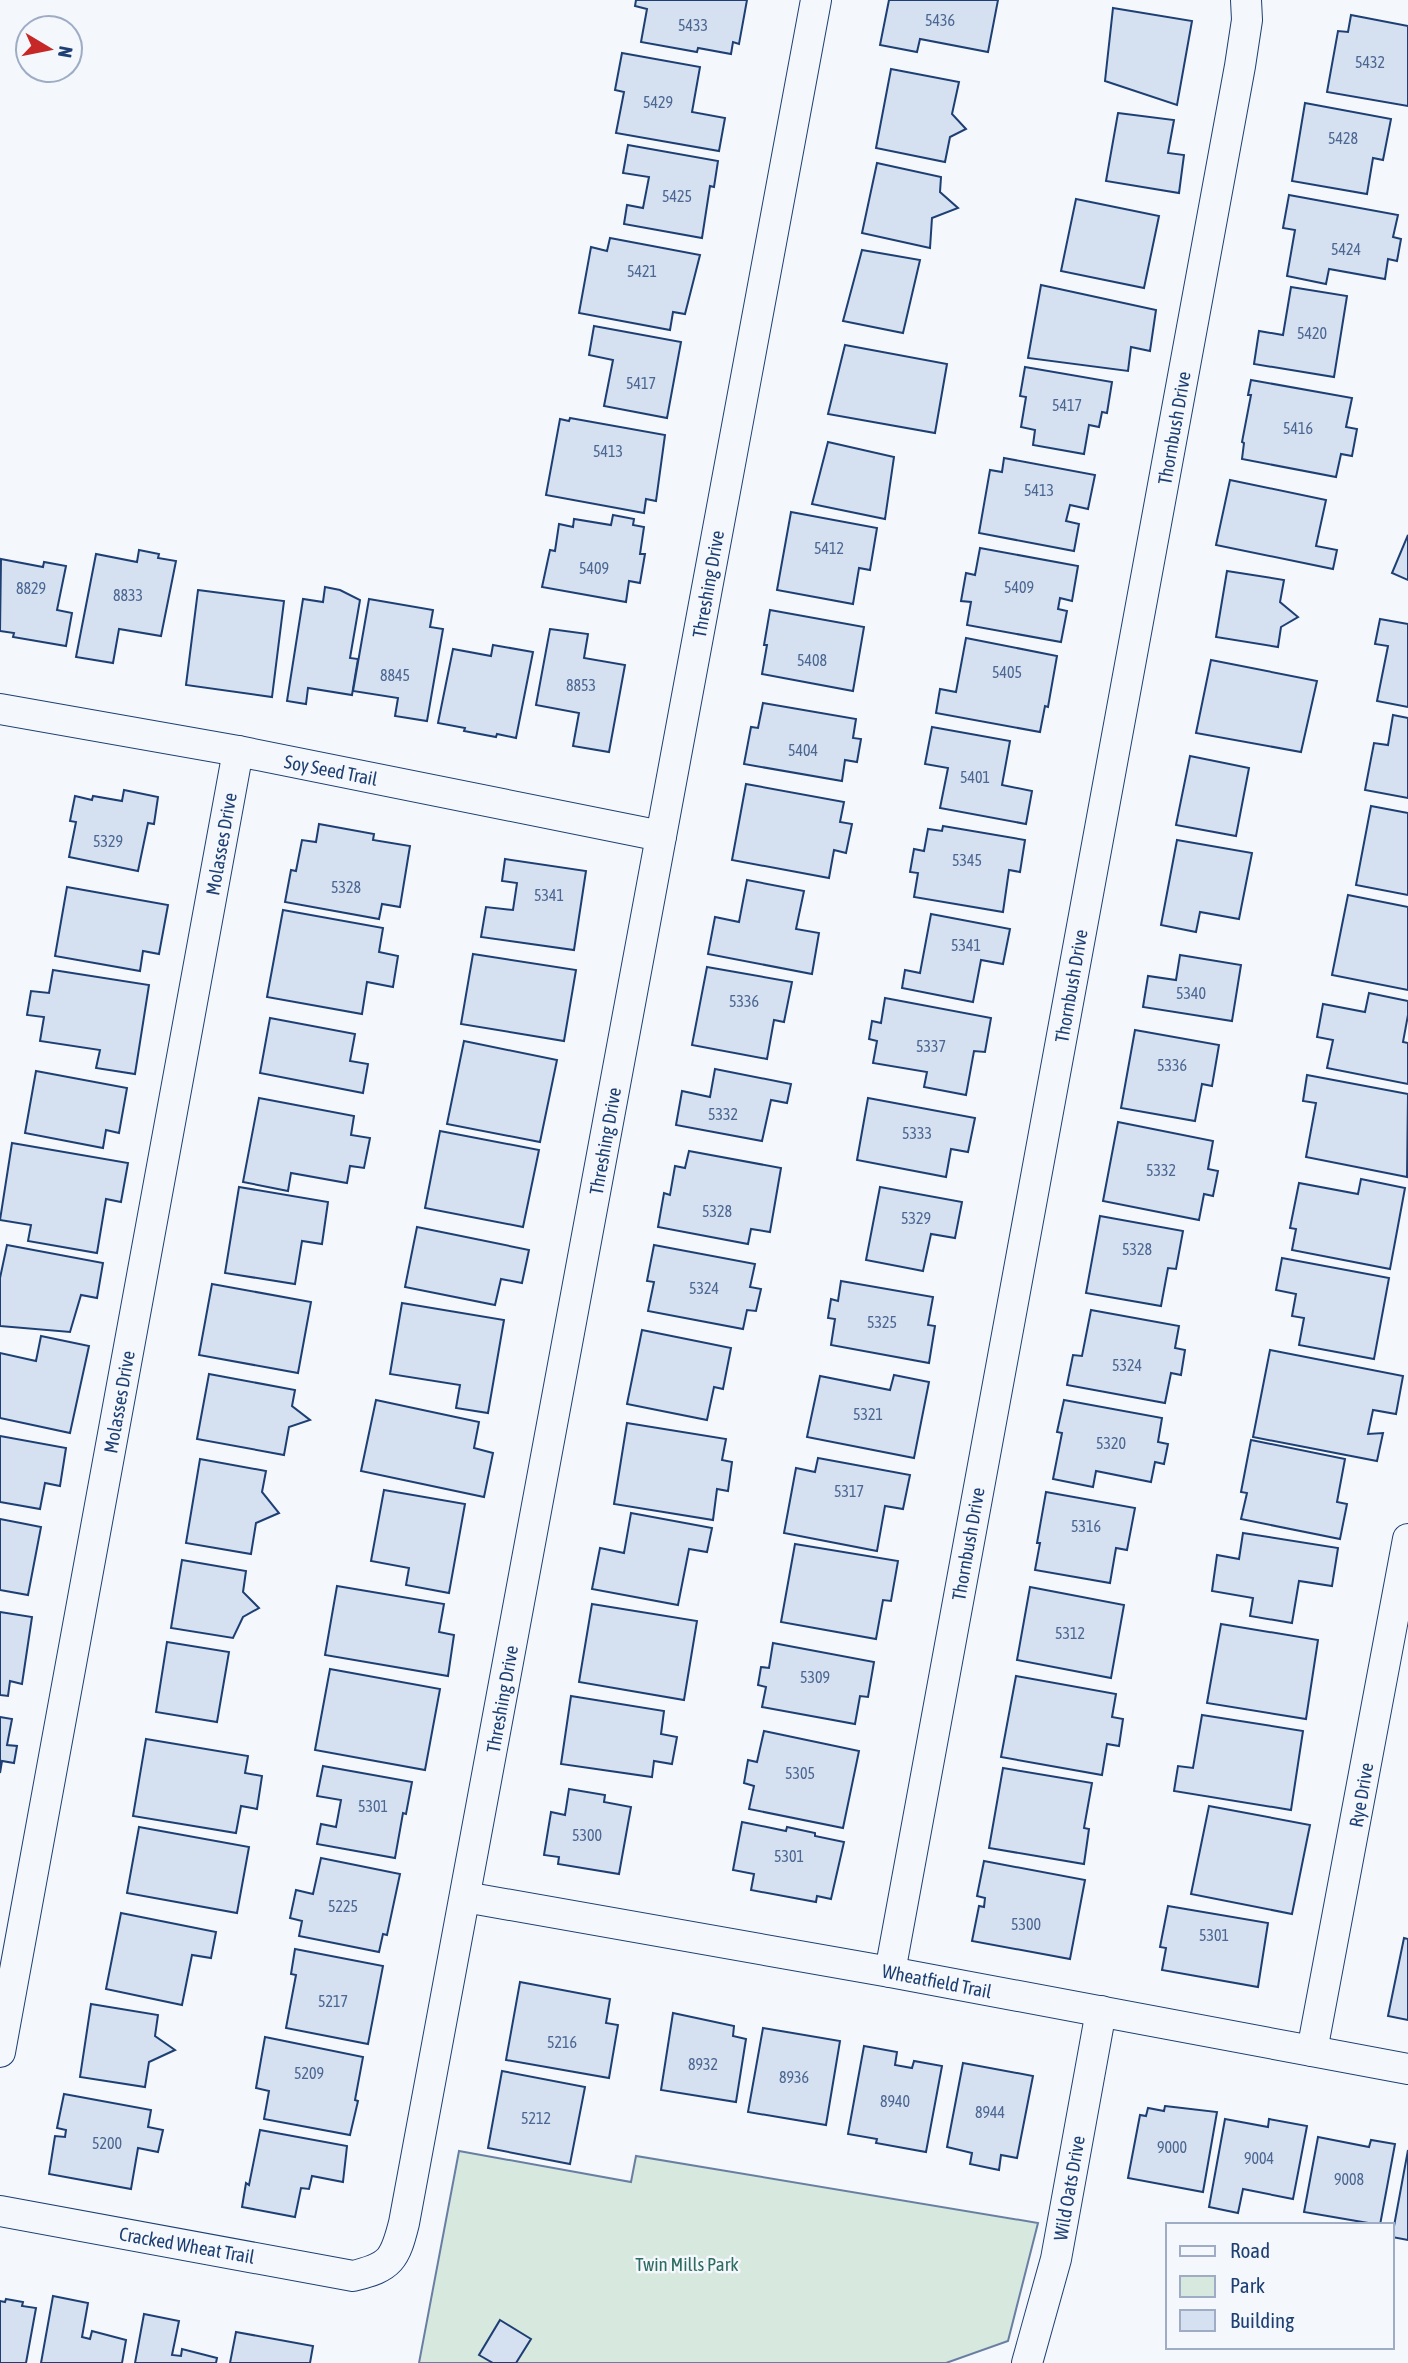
<svg xmlns="http://www.w3.org/2000/svg" width="1408" height="2363" viewBox="0 0 1408 2363" font-family="'Asap Condensed',sans-serif">
<style>
.green{fill:#d7e8df;stroke:#687fa3;stroke-width:2}
.building{fill:#d5e0f0;stroke:#1d3f73;stroke-width:2}
.lines{fill:none;stroke-linecap:round;stroke-linejoin:round}
.minor-casing{stroke:#1d3f73;stroke-width:32}
.minor{stroke:#f4f7fb;stroke-width:30}
.labels{text-anchor:middle;stroke-width:5;stroke-linejoin:round;paint-order:stroke}
.number-label{font-size:16px;fill:#4b6792}
.street-label{font-size:19px;fill:#1d3f73;stroke:#f4f7fb}
.park-label{font-size:19px;fill:#2c6c60;stroke:#f4f7fb}
</style>
<rect width="100%" height="100%" fill="#f4f7fb"/>
<path class="green" d="M459 2151 631 2182 636 2156 1038 2223 1008 2341 946 2363H419Z"/>
<g class="building">
<path d="M636 0H747L739 44 733 42 731 54 698 48 697 52 641 42 647 9 635 6Z"/>
<path d="M889 0H998L988 52 920 39 917 52 880 45Z"/>
<path d="M1113 8 1192 21 1177 105 1105 81Z"/>
<path d="M1351 15 1408 26V106L1327 92 1338 31 1348 32Z"/>
<path d="M622 53 700 67 692 112 725 118 719 151 616 133 624 92 615 90Z"/>
<path d="M891 69 959 82 952 114 966 129 950 137 945 162 876 148Z"/>
<path d="M1305 103 1391 119 1383 160 1373 158 1367 194 1292 181Z"/>
<path d="M1118 113 1174 120 1168 153 1184 155 1179 193 1106 181Z"/>
<path d="M628 145 718 161 714 187 710 186 702 238 624 224 627 205 643 208 649 177 623 173Z"/>
<path d="M877 163 941 177 940 192 958 208 932 218 930 248 862 233Z"/>
<path d="M1289 195 1398 215 1393 237 1401 239 1397 261 1388 259 1385 279 1329 269 1326 284 1287 276 1295 230 1283 228Z"/>
<path d="M1076 199 1159 216 1144 288 1061 271Z"/>
<path d="M610 238 700 255 685 314 673 312 670 330 579 313 591 247 607 251Z"/>
<path d="M862 250 920 260 903 333 843 321Z"/>
<path d="M1041 285 1156 310 1150 351 1131 347 1128 371 1028 358Z"/>
<path d="M1291 287 1347 296 1334 377 1254 364 1259 331 1283 335Z"/>
<path d="M594 326 681 342 667 418 604 406 613 360 589 355Z"/>
<path d="M845 345 947 364 935 433 828 414Z"/>
<path d="M1025 367 1112 382 1107 413 1102 412 1099 427 1089 425 1084 454 1033 445 1035 430 1021 427 1026 397 1020 396Z"/>
<path d="M1251 380 1352 398 1346 427 1357 429 1352 456 1341 454 1336 477 1242 459 1244 443 1242 442 1251 395H1248Z"/>
<path d="M570 418 665 435 656 501 646 499 644 513 546 495 560 419 569 421Z"/>
<path d="M828 442 894 457 885 519 812 504Z"/>
<path d="M1004 458 1095 475 1088 509 1070 505 1066 521 1079 524 1074 551 979 533 990 470 1002 472Z"/>
<path d="M1230 480 1326 500 1316 546 1337 550 1333 569 1216 545Z"/>
<path d="M791 512 877 528 870 570 859 568 853 604 777 590Z"/>
<path d="M613 515 634 519 633 525 644 527 640 554H645L640 583 629 581 626 602 542 587 550 550 555 551 559 524 573 527 574 519 611 525Z"/>
<path d="M1408 535V580L1392 573Z"/>
<path d="M980 548 1078 566 1072 601 1060 598 1058 609 1067 611 1061 642 967 625 971 602 961 601 966 573 975 575Z"/>
<path d="M139 550 159 554 158 558 176 561 161 636 119 629 113 663 76 657 96 554 137 562Z"/>
<path d="M1 559 43 567 44 562 66 566 57 610 72 613 66 646 13 637 14 633 0 631Z"/>
<path d="M1227 571 1284 580 1280 602 1298 617 1281 627 1278 647 1216 637Z"/>
<path d="M325 587 340 590 360 600 350 658 358 659 352 695 308 688 306 704 287 701 303 599 323 602Z"/>
<path d="M198 590 284 601 272 697 186 685Z"/>
<path d="M369 599 433 610 430 627 443 629 427 721 395 716 398 698 353 691Z"/>
<path d="M770 610 864 627 853 691 762 674 767 645H764Z"/>
<path d="M1380 619 1408 624V707L1377 701 1388 646 1375 644Z"/>
<path d="M550 629 588 634 584 658 625 665 609 752 573 746 579 713 536 705Z"/>
<path d="M966 638 1057 656 1048 707 1045 706 1040 732 936 713 940 689 956 692Z"/>
<path d="M493 645 533 652 516 738 497 734 496 737 464 731 465 728 438 723 453 649 491 656Z"/>
<path d="M1211 660 1317 681 1301 752 1196 733Z"/>
<path d="M763 703 856 719 853 738 861 739 857 762 845 760 842 781 744 764 751 727 758 728Z"/>
<path d="M1393 715 1408 718V798L1365 790 1374 743 1388 745Z"/>
<path d="M932 727 1010 741 1002 785 1032 791 1026 824 940 808 948 768 925 764Z"/>
<path d="M1190 756 1249 768 1236 836 1176 825Z"/>
<path d="M746 784 844 802 840 822 852 824 846 853 834 850 829 878 732 860Z"/>
<path d="M124 790 158 797 154 824 148 823 138 871 69 857 76 822 70 821 75 796 92 800 93 796 122 801Z"/>
<path d="M1371 806 1408 813V895L1356 885Z"/>
<path d="M319 824 374 834 373 840 410 846 400 907 382 904 379 919 285 902 291 870 296 871 302 840 316 842Z"/>
<path d="M943 826 1025 840 1020 872 1009 870 1003 912 914 897 918 873 910 872 914 849 924 851 928 829 942 831Z"/>
<path d="M1177 840 1252 853 1239 919 1200 912 1196 932 1161 925Z"/>
<path d="M505 859 586 871 574 950 481 937 486 907 513 910 517 883 502 881Z"/>
<path d="M747 880 804 891 796 929 819 933 812 974 708 954 715 917 739 922Z"/>
<path d="M67 887 168 905 159 954 143 951 140 971 55 956Z"/>
<path d="M1348 895 1408 907V990L1332 975Z"/>
<path d="M283 910 383 928 379 952 398 956 393 987 367 982 362 1014 267 997Z"/>
<path d="M931 914 1010 929 1003 964 981 960 973 1002 902 988 905 970 920 973Z"/>
<path d="M473 954 576 970 564 1041 461 1024Z"/>
<path d="M1180 955 1241 965 1232 1021 1143 1007 1148 976 1176 980Z"/>
<path d="M707 967 792 982 784 1022 774 1020 767 1059 692 1045Z"/>
<path d="M53 970 149 985 135 1074 96 1068 100 1050 40 1041 44 1017 27 1015 31 991 49 993Z"/>
<path d="M1369 993 1408 1001V1015L1403 1042 1408 1043V1084L1327 1068 1333 1040 1317 1037 1323 1004 1365 1012Z"/>
<path d="M885 998 991 1018 985 1052 974 1051 966 1095 924 1087 927 1072 873 1063 877 1041 869 1039 872 1021 881 1023Z"/>
<path d="M270 1018 355 1034 350 1061 368 1064 363 1093 260 1073Z"/>
<path d="M1135 1030 1219 1045 1212 1086 1202 1084 1195 1121 1121 1108Z"/>
<path d="M464 1041 557 1060 540 1142 447 1124Z"/>
<path d="M715 1069 791 1084 787 1103 771 1100 762 1141 676 1125 682 1091 710 1097Z"/>
<path d="M36 1071 127 1088 119 1133 106 1130 103 1148 25 1133Z"/>
<path d="M1307 1075 1408 1094 1407 1177 1306 1157 1316 1103 1303 1101Z"/>
<path d="M259 1098 354 1116 351 1135 370 1138 364 1168 350 1166 347 1183 291 1173 288 1191 243 1182Z"/>
<path d="M868 1098 975 1118 968 1152 951 1149 946 1177 857 1160Z"/>
<path d="M1118 1122 1213 1141 1208 1169 1218 1171 1213 1196 1204 1194 1199 1220 1103 1201Z"/>
<path d="M440 1131 539 1150 523 1227 425 1208Z"/>
<path d="M12 1143 128 1163 121 1202 106 1199 97 1253 28 1241 31 1225 0 1220Z"/>
<path d="M689 1151 781 1168 770 1232 751 1229 748 1244 658 1227 664 1193 670 1195 675 1166 685 1168Z"/>
<path d="M1361 1179 1405 1188 1390 1269 1292 1250 1296 1229 1290 1228 1299 1183 1358 1194Z"/>
<path d="M239 1187 328 1202 322 1244 302 1241 295 1284 225 1273Z"/>
<path d="M880 1187 962 1202 955 1238 931 1234 923 1271 866 1260Z"/>
<path d="M1100 1216 1183 1231 1176 1269 1168 1268 1161 1306 1086 1293Z"/>
<path d="M417 1227 529 1250 522 1283 501 1279 495 1305 405 1287Z"/>
<path d="M7 1245 103 1263 97 1298 81 1295 70 1332 0 1326V1278Z"/>
<path d="M654 1245 755 1264 750 1287 761 1289 756 1311 747 1310 743 1329 648 1311 654 1282 647 1281Z"/>
<path d="M1282 1258 1389 1278 1374 1359 1299 1345 1304 1318 1292 1316 1296 1294 1276 1290Z"/>
<path d="M841 1281 933 1297 928 1325 935 1326 929 1363 831 1345 835 1319 828 1318 831 1299 838 1301Z"/>
<path d="M212 1284 311 1302 298 1373 199 1355Z"/>
<path d="M402 1303 504 1320 488 1413 456 1408 460 1385 390 1374Z"/>
<path d="M1091 1310 1179 1326 1175 1348 1185 1350 1181 1375 1171 1373 1165 1403 1067 1385 1073 1355 1082 1356Z"/>
<path d="M642 1330 731 1348 723 1389 714 1387 707 1420 627 1404Z"/>
<path d="M41 1336 89 1346 70 1433 0 1418V1353L36 1361Z"/>
<path d="M1270 1350 1403 1376 1396 1414 1373 1410 1368 1434 1383 1433 1377 1461 1253 1437Z"/>
<path d="M209 1374 295 1390 292 1406 310 1420 289 1427 284 1455 197 1439Z"/>
<path d="M894 1375 929 1382 914 1458 807 1437 820 1376 890 1390Z"/>
<path d="M376 1400 479 1422 474 1448 493 1453 484 1497 361 1471Z"/>
<path d="M1064 1400 1162 1418 1158 1442 1168 1444 1164 1464 1155 1462 1151 1482 1096 1471 1093 1487 1053 1479 1062 1433 1057 1432Z"/>
<path d="M627 1423 726 1439 722 1460 732 1462 728 1491 717 1489 713 1520 614 1504Z"/>
<path d="M0 1436 66 1448 60 1486 45 1483 40 1509 0 1502Z"/>
<path d="M1251 1440 1345 1459 1337 1502 1347 1504 1340 1539 1241 1519 1247 1493 1241 1492Z"/>
<path d="M818 1458 910 1475 903 1509 885 1506 877 1551 784 1533 796 1468 815 1472Z"/>
<path d="M200 1459 266 1471 262 1492 279 1513 256 1523 251 1554 186 1543Z"/>
<path d="M384 1490 465 1504 449 1593 406 1585 409 1568 371 1561Z"/>
<path d="M1046 1492 1135 1508 1127 1550 1116 1548 1110 1583 1035 1570 1040 1543H1037Z"/>
<path d="M631 1513 712 1528 707 1552 689 1549 678 1605 592 1589 600 1548 624 1553Z"/>
<path d="M0 1519 41 1527 28 1595 0 1590Z"/>
<path d="M1243 1533 1338 1548 1332 1586 1299 1581 1292 1623 1250 1616 1253 1598 1212 1591 1217 1555 1239 1559Z"/>
<path d="M795 1544 898 1561 891 1601 883 1600 876 1639 781 1622Z"/>
<path d="M182 1560 246 1571 243 1592 259 1608 243 1617 233 1638 171 1628Z"/>
<path d="M337 1586 444 1604 439 1632 454 1635 448 1676 325 1655Z"/>
<path d="M1030 1587 1124 1605 1111 1678 1017 1660Z"/>
<path d="M592 1604 697 1621 684 1700 579 1682Z"/>
<path d="M0 1612 32 1617 22 1684 10 1681 8 1696 0 1695Z"/>
<path d="M1221 1624 1318 1640 1306 1719 1207 1703Z"/>
<path d="M167 1642 229 1652 217 1722 156 1712Z"/>
<path d="M773 1643 874 1662 868 1697 860 1696 855 1724 762 1707 766 1687 758 1685 761 1667 769 1668Z"/>
<path d="M330 1669 440 1689 425 1770 315 1750Z"/>
<path d="M1016 1676 1116 1694 1112 1717 1123 1719 1119 1746 1107 1744 1102 1775 1001 1757Z"/>
<path d="M571 1696 664 1711 661 1734 677 1737 672 1764 654 1761 652 1777 561 1764Z"/>
<path d="M1202 1715 1303 1731 1291 1810 1174 1791 1178 1766 1193 1768Z"/>
<path d="M0 1717 12 1719 7 1745 17 1746 14 1763 2 1761 0 1773Z"/>
<path d="M764 1731 859 1751 843 1828 749 1809 754 1786 744 1783 748 1760 757 1762Z"/>
<path d="M146 1739 248 1756 245 1773 262 1776 257 1809 241 1806 236 1833 133 1816Z"/>
<path d="M323 1766 412 1782 406 1814 403 1813 395 1858 317 1844 321 1824 336 1827 341 1800 317 1796Z"/>
<path d="M1003 1768 1092 1783 1084 1828 1089 1829 1084 1864 989 1848Z"/>
<path d="M569 1789 605 1795 604 1802 631 1807 619 1874 558 1864 559 1857 544 1855 551 1812 565 1815Z"/>
<path d="M1209 1806 1310 1825 1292 1914 1191 1894Z"/>
<path d="M742 1822 786 1831 787 1827 815 1833V1836L844 1842 831 1899 817 1896 816 1902 751 1890 754 1874 733 1870Z"/>
<path d="M139 1827 249 1847 237 1913 127 1893Z"/>
<path d="M321 1858 400 1874 387 1935 383 1934 379 1952 299 1936 302 1921 290 1918 296 1890 313 1894Z"/>
<path d="M984 1861 1085 1880 1070 1959 972 1941 979 1906 984 1907 985 1898 977 1896Z"/>
<path d="M1168 1906 1268 1923 1258 1987 1162 1970 1166 1948 1160 1947Z"/>
<path d="M121 1913 216 1932 211 1958 192 1955 182 2005 106 1989Z"/>
<path d="M1404 1938 1408 1939V2020L1388 2016Z"/>
<path d="M295 1949 383 1966 368 2044 286 2028 296 1975 291 1974Z"/>
<path d="M520 1982 610 1999 606 2023 618 2025 609 2078 506 2060Z"/>
<path d="M91 2004 158 2015 155 2036 175 2050 149 2062 145 2087 80 2077Z"/>
<path d="M673 2013 734 2026 733 2036 746 2039 736 2102 661 2090Z"/>
<path d="M763 2028 840 2041 826 2125 748 2112Z"/>
<path d="M265 2037 363 2057 355 2100 358 2101 350 2135 264 2119 269 2091 256 2088Z"/>
<path d="M864 2046 897 2052 895 2065 912 2068 914 2061 942 2066 926 2152 876 2143 877 2139 848 2134Z"/>
<path d="M963 2063 1033 2076 1017 2158 1001 2155 999 2170 970 2164 972 2153 947 2147Z"/>
<path d="M502 2071 585 2087 570 2164 488 2148Z"/>
<path d="M64 2094 151 2110 148 2127 163 2130 158 2152 138 2148 131 2189 49 2174 55 2136 65 2137 66 2130 57 2128Z"/>
<path d="M1165 2106 1217 2112 1203 2192 1128 2178 1140 2115 1146 2116 1148 2108 1164 2111Z"/>
<path d="M1225 2119 1268 2127 1269 2119 1307 2126 1293 2199 1243 2189 1238 2213 1209 2207Z"/>
<path d="M260 2130 347 2146 343 2182 312 2176 309 2189 301 2188 295 2217 242 2207 246 2183 249 2185Z"/>
<path d="M1318 2137 1369 2147 1371 2140 1395 2144 1380 2225 1304 2212Z"/>
<path d="M1408 2150V2240L1392 2237Z"/>
<path d="M53 2296 88 2303 82 2337 90 2339 92 2331 126 2340 122 2363H41Z"/>
<path d="M6 2299 23 2302 22 2306 36 2308 26 2363H0V2301L5 2302Z"/>
<path d="M144 2314 179 2321 172 2355 181 2356 182 2349 217 2358 216 2363H135Z"/>
<path d="M500 2320 531 2339 516 2363H493L479 2355Z"/>
<path d="M236 2332 313 2346 310 2363H230Z"/>
</g>
<g class="lines">
<defs>
<g id="minor">
<path d="M0 709 238 751 661 836"/>
<path d="M465 1897 890 1972 1408 2069"/>
<path d="M890 1972 1240 66 1247 20 1246 0"/>
<path d="M1312 2051 1408 1539"/>
<path d="M0 2052 238 751"/>
<path d="M0 2211 353 2276C391 2267 395 2259 404 2223L816 0"/>
<path d="M1027 2363 1056 2259 1101 2011"/>
</g>
</defs>
<use href="#minor" class="minor-casing"/>
<use href="#minor" class="minor"/>
</g>
<g class="labels">
<g class="number-label">
<text x="940" y="26">5436</text>
<text x="693" y="31">5433</text>
<text x="1370" y="68">5432</text>
<text x="658" y="108">5429</text>
<text x="1343" y="144">5428</text>
<text x="677" y="202">5425</text>
<text x="1346" y="255">5424</text>
<text x="642" y="277">5421</text>
<text x="1312" y="339">5420</text>
<text x="641" y="389">5417</text>
<text x="1067" y="411">5417</text>
<text x="1298" y="434">5416</text>
<text x="608" y="457">5413</text>
<text x="1039" y="496">5413</text>
<text x="829" y="554">5412</text>
<text x="594" y="574">5409</text>
<text x="1019" y="593">5409</text>
<text x="31" y="594">8829</text>
<text x="128" y="601">8833</text>
<text x="812" y="666">5408</text>
<text x="1007" y="678">5405</text>
<text x="395" y="681">8845</text>
<text x="581" y="691">8853</text>
<text x="803" y="756">5404</text>
<text x="975" y="783">5401</text>
<text x="108" y="847">5329</text>
<text x="967" y="866">5345</text>
<text x="346" y="893">5328</text>
<text x="549" y="901">5341</text>
<text x="966" y="951">5341</text>
<text x="1191" y="999">5340</text>
<text x="744" y="1007">5336</text>
<text x="931" y="1052">5337</text>
<text x="1172" y="1071">5336</text>
<text x="723" y="1120">5332</text>
<text x="917" y="1139">5333</text>
<text x="1161" y="1176">5332</text>
<text x="717" y="1217">5328</text>
<text x="916" y="1224">5329</text>
<text x="1137" y="1255">5328</text>
<text x="704" y="1294">5324</text>
<text x="882" y="1328">5325</text>
<text x="1127" y="1371">5324</text>
<text x="868" y="1420">5321</text>
<text x="1111" y="1449">5320</text>
<text x="849" y="1497">5317</text>
<text x="1086" y="1532">5316</text>
<text x="1070" y="1639">5312</text>
<text x="815" y="1683">5309</text>
<text x="800" y="1779">5305</text>
<text x="373" y="1812">5301</text>
<text x="587" y="1841">5300</text>
<text x="789" y="1862">5301</text>
<text x="343" y="1912">5225</text>
<text x="1026" y="1930">5300</text>
<text x="1214" y="1941">5301</text>
<text x="333" y="2007">5217</text>
<text x="562" y="2048">5216</text>
<text x="703" y="2070">8932</text>
<text x="309" y="2079">5209</text>
<text x="794" y="2083">8936</text>
<text x="895" y="2107">8940</text>
<text x="990" y="2118">8944</text>
<text x="536" y="2124">5212</text>
<text x="107" y="2149">5200</text>
<text x="1172" y="2153">9000</text>
<text x="1259" y="2164">9004</text>
<text x="1349" y="2185">9008</text>
</g>
<g class="street-label">
<text transform="translate(1174 428) rotate(-80)" y="7">Thornbush Drive</text>
<text transform="translate(708 584) rotate(-80)" y="7">Threshing Drive</text>
<text transform="translate(331 770) rotate(11)" y="7">Soy Seed Trail</text>
<text transform="translate(221 844) rotate(-80)" y="7">Molasses Drive</text>
<text transform="translate(1071 986) rotate(-80)" y="7">Thornbush Drive</text>
<text transform="translate(605 1141) rotate(-80)" y="7">Threshing Drive</text>
<text transform="translate(119 1402) rotate(-80)" y="7">Molasses Drive</text>
<text transform="translate(968 1544) rotate(-80)" y="7">Thornbush Drive</text>
<text transform="translate(502 1699) rotate(-80)" y="7">Threshing Drive</text>
<text transform="translate(1361 1795) rotate(-80)" y="7">Rye Drive</text>
<text transform="translate(937 1981) rotate(11)" y="7">Wheatfield Trail</text>
<text transform="translate(1069 2188) rotate(-80)" y="7">Wild Oats Drive</text>
<text transform="translate(187 2245) rotate(10)" y="7">Cracked Wheat Trail</text>
</g>
<g class="park-label">
<text x="687" y="2271">Twin Mills Park</text>
</g>
</g>
<rect x="1166" y="2223" width="228" height="126" fill="#f4f7fb" stroke="#9eadc5" stroke-width="2"/>
<rect x="1180" y="2246" width="35" height="10" fill="#f4f7fb" stroke="#9eadc5" stroke-width="2"/>
<text x="1230" y="2258" font-size="21" fill="#1d3f73">Road</text>
<rect x="1180" y="2276" width="35" height="21" fill="#d7e8df" stroke="#9eadc5" stroke-width="2"/>
<text x="1230" y="2293" font-size="21" fill="#1d3f73">Park</text>
<rect x="1180" y="2310" width="35" height="21" fill="#d5e0f0" stroke="#9eadc5" stroke-width="2"/>
<text x="1230" y="2328" font-size="21" fill="#1d3f73">Building</text>
<g transform="translate(49 49) rotate(100)"><circle r="33" fill="#f4f7fb" stroke="#9eadc5" stroke-width="2"/>
<path d="M0-5L12 26L0 18L-12 26Z" fill="#c62828"/>
<text y="-10" font-size="19" font-weight="bold" text-anchor="middle" fill="#1d3f73">N</text>
</g>
</svg>
